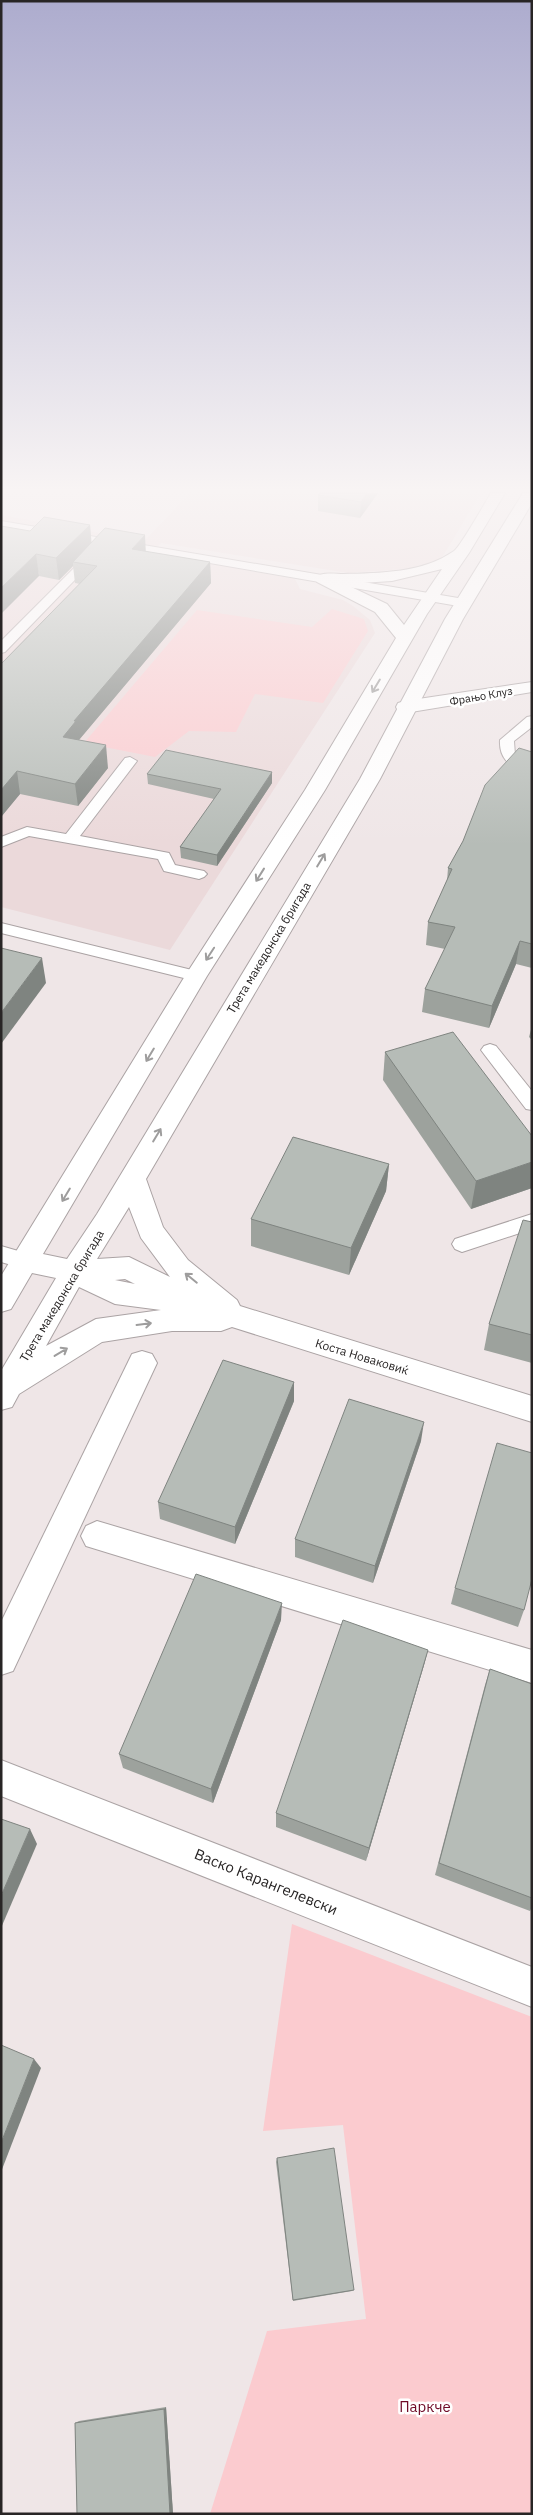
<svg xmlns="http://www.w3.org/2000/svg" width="533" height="2515" viewBox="0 0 533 2515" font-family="'IBM Plex Sans',sans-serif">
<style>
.built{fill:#ebd9da}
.green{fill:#fbcbcf}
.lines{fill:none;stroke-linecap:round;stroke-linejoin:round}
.lane-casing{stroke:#aba3a4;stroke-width:2}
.street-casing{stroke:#aba3a4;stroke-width:2}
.secondary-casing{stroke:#aba3a4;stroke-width:2}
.lane{fill:#fff;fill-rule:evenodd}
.street{fill:#fff;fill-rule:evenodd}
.secondary{fill:#fff;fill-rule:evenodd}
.wall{fill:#9da29d}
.shaded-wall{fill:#7f8480}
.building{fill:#b6bcb7;stroke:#7f8480}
.oneway{stroke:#9e9d9d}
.labels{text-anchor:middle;stroke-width:5;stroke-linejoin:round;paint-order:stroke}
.far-street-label{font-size:11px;fill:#282525;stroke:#fff}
.street-label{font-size:12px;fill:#282525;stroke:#fff}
.near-street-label{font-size:15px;fill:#282525;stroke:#fff}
.near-park-label{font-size:15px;fill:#6f0a27;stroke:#fff}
</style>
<rect width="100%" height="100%" fill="#efe6e7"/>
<path class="built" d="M190 493H481L440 561 404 569 348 573 161 543 152 553 295 579 300 589 343 600 353 606 370 620 375 633 170 950 1 907V515L144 541Z"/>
<g class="green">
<path d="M332 609 364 619 368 631 323 703 255 694 236 732 189 731 155 757 84 743 197 610 312 627Z"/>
<path d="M292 1924 532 2017V2514H210L267 2331 366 2319 343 2125 263 2131Z"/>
</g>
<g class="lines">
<defs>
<g id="lane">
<path d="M1 521 464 599 470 603 464 607 1 527Z"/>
<path d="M93 552 99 555 97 557 5 652 1 653V641L89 553Z"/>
<path d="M532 716V727L514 741 515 755 527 763 525 766C508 770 499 755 500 740L527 717Z"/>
<path d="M130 757 137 761 80 836 169 853 175 865 204 871 207 874 204 877 199 879 164 871 158 859 29 836 1 847V837L27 827 66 834 125 758Z"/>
<path d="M1 923 196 971 202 972 204 976 202 980 196 981 1 933Z"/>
<path d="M490 1044 496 1046 532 1091V1110L526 1109 484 1054 481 1050 484 1046Z"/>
<path d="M532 1214V1229L462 1252 455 1249 452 1244 455 1239Z"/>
<path d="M1 1246 32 1255 35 1261 32 1267 25 1269 1 1262Z"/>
</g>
<g id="street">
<path d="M532 682V692L405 713 398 711 396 707 398 703 405 701Z"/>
<path d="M142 1351 152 1354 157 1363 13 1671 1 1675V1622L132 1354Z"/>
<path d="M97 1521 532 1650V1683L86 1546 81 1536 86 1526Z"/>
<path d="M1 1760 532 1967V2007L1 1796Z"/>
</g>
<path id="secondary" d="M491 493H505L469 553 427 614 325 790 207 976 43 1254 67 1259 97 1214 360 779 445 619 523 493H532V503L463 619 380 779 146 1179 163 1227 188 1260 237 1300 240 1306 532 1396V1422L232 1327 221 1331H172L102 1342 19 1394 12 1407 1 1410V1371L56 1278 32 1273 11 1309 1 1312V1276L185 976 305 790 396 638 375 612 317 582 315 579C320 571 335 574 343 574 380 573 423 573 454 551 460 547 485 503 491 493ZM442 569 404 625 387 604 345 584 392 581ZM129 1207 141 1238 170 1277 129 1257 97 1259ZM125 1279 135 1284 115 1280ZM79 1287 115 1304 161 1310 96 1319 46 1346Z"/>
</defs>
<use href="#lane" class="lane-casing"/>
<use href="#street" class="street-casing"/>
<use href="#secondary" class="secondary-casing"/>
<use href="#lane" class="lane"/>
<use href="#street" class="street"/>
<use href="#secondary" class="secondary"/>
</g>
<g class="wall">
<path d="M378 493 360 518 318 511V495Z"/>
<path d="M90 525 91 543 210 562 211 583 79 740 108 768 78 806 20 794 1 817V664L80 584 75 583 73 566 59 580 39 576 30 531Z"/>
<path d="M532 752V968L516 964 489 1028 422 1012 425 989 445 949 426 945 428 922 447 881 448 868Z"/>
<path d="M147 774 272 783 217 866 181 858 180 847 214 799 148 784Z"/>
<path d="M532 1026V1040L529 1037Z"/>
<path d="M385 1052 532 1136V1188L471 1209 383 1080Z"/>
<path d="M389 1164 386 1191 349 1275 251 1246V1219Z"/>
<path d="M532 1222V1363L484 1350 489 1324Z"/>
<path d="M294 1382V1401L235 1544 160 1519 158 1502Z"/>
<path d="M421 1441 373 1583 295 1557V1539Z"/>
<path d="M455 1588 524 1610 518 1627 451 1604Z"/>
<path d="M281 1620 213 1803 123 1768 119 1754Z"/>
<path d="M428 1650 424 1665 366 1861 276 1827V1813Z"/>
<path d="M490 1669 532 1684V1907L530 1911 435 1875 485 1685Z"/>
<path d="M277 2158 354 2290 352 2291 293 2301 276 2162Z"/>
<path d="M166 2407 173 2514H77L75 2423 79 2421Z"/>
</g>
<g class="shaded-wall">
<path d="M367 493H378L360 518 361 502Z"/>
<path d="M90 525 92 547 73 562V566L59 580 56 558Z"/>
<path d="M145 535 146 556 132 549Z"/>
<path d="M36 554 39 576 1 614V588Z"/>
<path d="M210 562 211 583 78 741 63 737 74 721Z"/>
<path d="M106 745 108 768 78 806 75 784Z"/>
<path d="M17 771 20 794 1 817V790Z"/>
<path d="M272 772V783L217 866V855Z"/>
<path d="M520 941 516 964 489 1028 492 1006Z"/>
<path d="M42 958 46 983 1 1044V1013Z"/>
<path d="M532 1162V1188L471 1209 476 1181Z"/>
<path d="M389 1164 386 1191 349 1275 351 1248Z"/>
<path d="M294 1382V1401L235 1544V1527Z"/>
<path d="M424 1422 421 1441 373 1583 375 1566Z"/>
<path d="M282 1603 281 1620 213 1803 211 1789Z"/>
<path d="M428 1650 424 1665 366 1861 369 1848Z"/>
<path d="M30 1829 37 1844 1 1928V1896Z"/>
<path d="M34 2059 41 2068 1 2172V2143Z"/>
<path d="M166 2407 173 2514H170L164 2409Z"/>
</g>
<g class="building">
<path d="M320 493H367L361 502 318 495Z"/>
<path d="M44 517 90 525 56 558 36 554 1 588V526L30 531Z"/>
<path d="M105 528 145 535 132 549 210 562 74 721H76L63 737 106 745 75 784 17 771 1 790V664L97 566 73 562Z"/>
<path d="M519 748 532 752V944L520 941 492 1006 425 989 455 927 428 922 452 869 448 868 463 841 485 785Z"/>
<path d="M166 750 272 772 217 855 180 847 221 789 147 774Z"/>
<path d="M1 948 42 958 1 1013Z"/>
<path d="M453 1032 532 1136V1162L476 1181 385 1052Z"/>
<path d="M293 1137 389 1164 351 1248 251 1219Z"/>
<path d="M523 1220 532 1222V1335L489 1324Z"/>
<path d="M223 1360 294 1382 235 1527 158 1502Z"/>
<path d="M349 1399 424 1422 375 1566 295 1539Z"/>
<path d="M497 1443 532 1453V1579L524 1610 455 1588Z"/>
<path d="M196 1574 282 1603 211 1789 119 1754Z"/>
<path d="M343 1620 428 1650 369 1848 276 1813Z"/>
<path d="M490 1669 532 1684V1898L439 1863Z"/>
<path d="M1 1819 30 1829 1 1896Z"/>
<path d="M1 2045 34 2059 1 2143Z"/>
<path d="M334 2148 354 2290 293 2300 277 2158Z"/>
<path d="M164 2409 170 2514H77L75 2423Z"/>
</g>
<defs><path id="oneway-shaft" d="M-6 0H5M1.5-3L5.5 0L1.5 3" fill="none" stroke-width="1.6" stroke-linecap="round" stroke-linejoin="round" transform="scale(1.25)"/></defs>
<g class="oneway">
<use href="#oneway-shaft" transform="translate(376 686) rotate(121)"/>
<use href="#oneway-shaft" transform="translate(321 860) rotate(-59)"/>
<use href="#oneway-shaft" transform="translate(260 875) rotate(122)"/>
<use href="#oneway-shaft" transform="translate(210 954) rotate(123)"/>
<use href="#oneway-shaft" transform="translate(150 1055) rotate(121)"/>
<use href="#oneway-shaft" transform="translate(157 1135) rotate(-59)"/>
<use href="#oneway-shaft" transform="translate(66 1195) rotate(121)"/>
<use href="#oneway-shaft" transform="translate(191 1278) rotate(-141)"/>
<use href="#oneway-shaft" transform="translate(144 1324) rotate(-7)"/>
<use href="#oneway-shaft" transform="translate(61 1352) rotate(-31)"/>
</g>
<linearGradient id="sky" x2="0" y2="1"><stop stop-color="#adacce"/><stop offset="0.58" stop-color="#f8f4f4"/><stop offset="1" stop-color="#f8f4f4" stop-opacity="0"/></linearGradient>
<rect width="533" height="845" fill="url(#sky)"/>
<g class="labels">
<g class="far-street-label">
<text transform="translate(481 696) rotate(-10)" y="4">Фрањо Клуз</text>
</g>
<g class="street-label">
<text transform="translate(269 948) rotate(-59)" y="4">Трета македонска бригада</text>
<text transform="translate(62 1296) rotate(-59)" y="4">Трета македонска бригада</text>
<text transform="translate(362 1357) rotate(17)" y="4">Коста Новаковиќ</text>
</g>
<g class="near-street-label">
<text transform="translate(266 1882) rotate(22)" y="5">Васко Карангелевски</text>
</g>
<g class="near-park-label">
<text x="425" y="2412">Паркче</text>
</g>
</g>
<rect width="533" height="2515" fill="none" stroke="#282525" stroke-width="5"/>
</svg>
